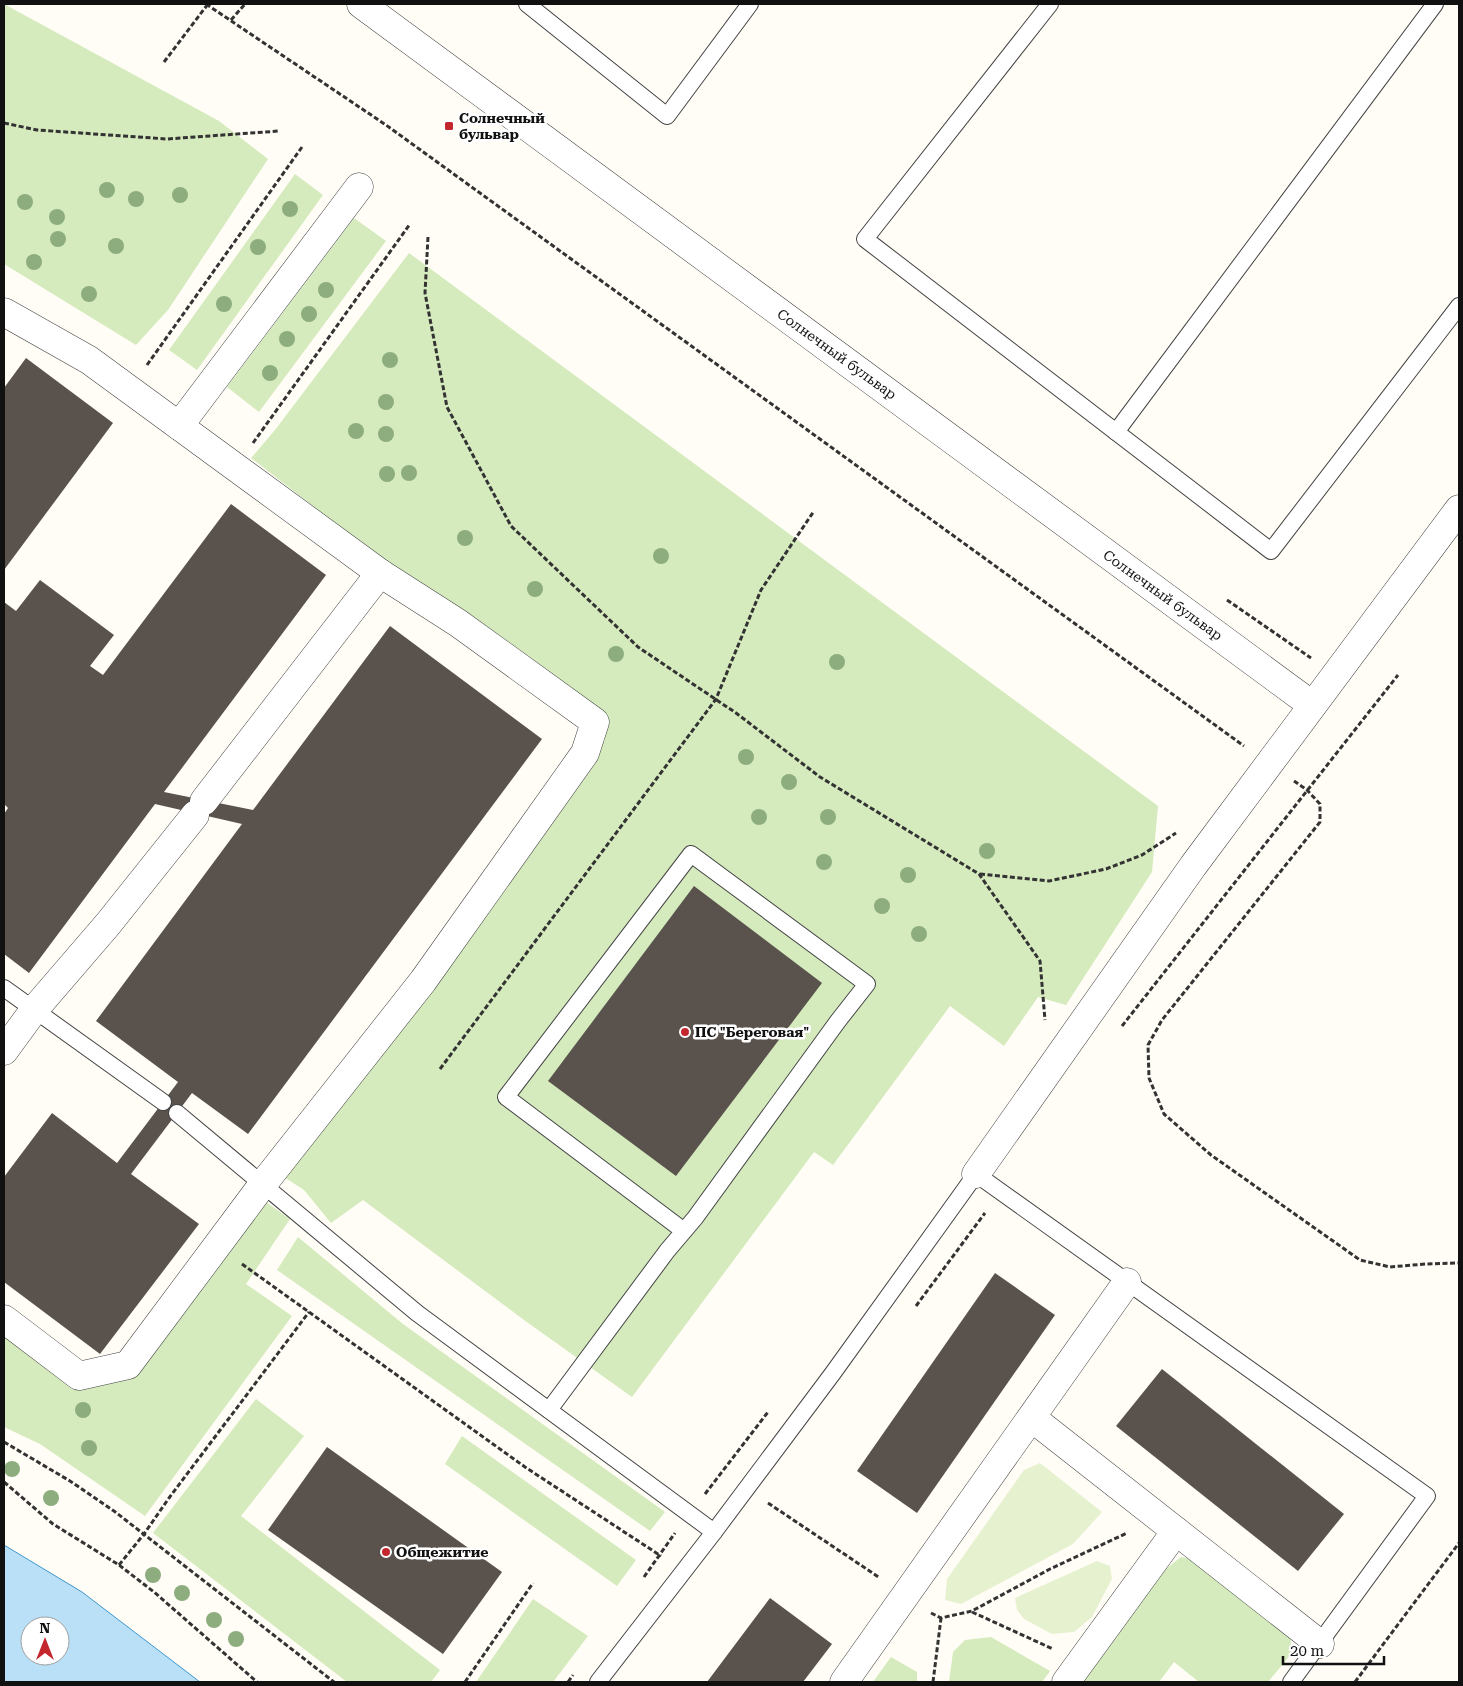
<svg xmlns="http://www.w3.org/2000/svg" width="1463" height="1686" viewBox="0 0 1463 1686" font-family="'Roboto Serif',serif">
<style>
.green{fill:#d5ebbd}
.pitch{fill:#e6f2cf}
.water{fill:#b9e0f7;stroke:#3f96cf;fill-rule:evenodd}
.building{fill:#5a524d}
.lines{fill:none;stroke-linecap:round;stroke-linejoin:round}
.lane-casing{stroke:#444;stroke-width:18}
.street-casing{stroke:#444;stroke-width:29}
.path{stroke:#333;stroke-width:3;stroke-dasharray:5 2.5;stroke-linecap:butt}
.lane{stroke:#fff;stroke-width:16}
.street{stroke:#fff;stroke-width:28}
.tree{fill:#8dad7f}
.poi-dot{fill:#c4262e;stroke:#fff;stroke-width:2}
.labels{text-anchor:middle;stroke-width:5;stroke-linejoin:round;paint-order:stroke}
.poi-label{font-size:14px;font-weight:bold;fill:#111;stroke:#fff;text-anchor:start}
.street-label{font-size:14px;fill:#111;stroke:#fff}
</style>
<rect width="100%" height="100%" fill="#fffdf5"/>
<g class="green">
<path d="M4 4 219 121 268 159 168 310 136 345 4 264Z"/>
<path d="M295 174 323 195 197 370 169 350Z"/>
<path d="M354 218 386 241 259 412 227 387Z"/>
<path d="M409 253 1158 806 1152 872 1066 1005 1038 997 1004 1046 950 1006 833 1165 814 1152 632 1397 524 1320 363 1200 331 1223 304 1190 284 1177 439 982 605 740 604 714 412 583 251 458 275 430Z"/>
<path d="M263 1200 290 1219 246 1284 292 1316 145 1516 40 1444 4 1427V1334L77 1387 130 1378Z"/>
<path d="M298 1237 403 1324 665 1512 650 1531 277 1270Z"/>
<path d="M256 1399 304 1436 241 1516 440 1670 431 1682H347L153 1533Z"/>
<path d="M462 1436 636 1560 617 1586 445 1464Z"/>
<path d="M1181 1557 1196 1560 1290 1634 1292 1653 1268 1682H1199L1174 1662 1159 1682H1083L1167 1568Z"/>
<path d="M533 1599 588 1636 553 1682H476Z"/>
<path d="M991 1637 1050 1671 1042 1682H949L953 1652 965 1640Z"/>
<path d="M891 1657 917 1672V1682H873Z"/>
</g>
<g class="pitch">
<path d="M1040 1463 1102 1512 1073 1544 961 1604 945 1600 947 1579 1024 1470Z"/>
<path d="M1097 1561 1110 1566 1112 1579 1103 1596 1092 1617 1074 1632 1052 1634 1024 1619 1017 1610 1015 1598Z"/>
</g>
<path class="water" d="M4 1545 82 1592 200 1682H4ZM30 1626H60V1656H30Z"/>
<g class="building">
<path d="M26 358 113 423 4 570V388Z"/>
<path d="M231 504 326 575 164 792 253 810 390 626 542 739 248 1134 192 1093 131 1174 199 1224 100 1354 4 1282V1177L52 1113 117 1163 178 1082 96 1021 242 824 155 804 29 973 4 954V814L8 808 4 804V602L16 611 40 580 114 635 90 666 103 675Z"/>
<path d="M694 886 822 983 676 1176 548 1081Z"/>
<path d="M995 1273 1055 1315 917 1513 857 1471Z"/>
<path d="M1162 1369 1344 1514 1298 1571 1116 1426Z"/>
<path d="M327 1447 502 1572 443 1654 268 1530Z"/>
<path d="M770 1598 832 1644 803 1682H707Z"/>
</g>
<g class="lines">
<defs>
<g id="lane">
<path d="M527 4 667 116 750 4"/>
<path d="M1050 4 865 239 1271 551 1459 306"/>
<path d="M1116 432 1435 4"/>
<path d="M4 988 163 1102"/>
<path d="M177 1113 417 1313 714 1532"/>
<path d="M549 1410 667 1251 695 1218 838 1021 867 984 691 854 506 1097 684 1231"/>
<path d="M598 1682 714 1532 833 1373 976 1174 1427 1496 1291 1682"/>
</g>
<g id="street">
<path d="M361 4 1312 705"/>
<path d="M4 312 89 360 380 573"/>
<path d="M179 426 359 187"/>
<path d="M4 1051 34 1010 108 924 195 815"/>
<path d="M976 1174 1193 866 1459 509"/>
<path d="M4 1319 79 1376 128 1365 263 1184 423 981 585 753 595 722 458 623 380 573 204 801"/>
<path d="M1032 1418 1320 1644"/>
<path d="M844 1682 1127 1282"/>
<path d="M1066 1682 1176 1531"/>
</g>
</defs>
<use href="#lane" class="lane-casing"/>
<use href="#street" class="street-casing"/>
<g class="path">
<path d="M206 4 386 125 1244 746"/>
<path d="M231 20 245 4"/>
<path d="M164 62 208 4"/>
<path d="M4 123 37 130 167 139 279 131"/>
<path d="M428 237 425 293 447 407 511 526 638 647 736 713 820 777 979 874 1040 961 1045 1020"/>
<path d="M147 365 302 147"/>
<path d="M253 443 410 224"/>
<path d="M1227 600 1311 658"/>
<path d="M1294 781 1307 790 1320 804V822L1162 1020 1148 1045 1149 1078 1164 1114 1211 1155 1360 1260 1390 1267 1425 1264 1459 1263"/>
<path d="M980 874 1049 881 1106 869 1142 855 1176 833"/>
<path d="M1122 1026 1398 675"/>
<path d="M440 1069 716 699 761 590 814 511"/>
<path d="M242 1264 525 1467 661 1556"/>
<path d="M916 1306 985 1213"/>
<path d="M4 1442 70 1481 114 1511 334 1682"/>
<path d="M4 1482 53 1524 119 1565 154 1592 257 1682"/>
<path d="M705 1494 768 1412"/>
<path d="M768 1503 880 1578"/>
<path d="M119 1565 144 1534 169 1498 309 1312"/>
<path d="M644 1577 675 1533"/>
<path d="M972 1612 1053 1649"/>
<path d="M931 1613 941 1618 972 1611 1050 1569 1127 1533"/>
<path d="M465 1682 533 1583"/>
<path d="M568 1682 573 1675"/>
<path d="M933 1682 941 1618"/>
<path d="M1355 1682 1459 1543"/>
</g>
<use href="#lane" class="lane"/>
<use href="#street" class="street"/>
</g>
<g class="tree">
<circle cx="107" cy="190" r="8"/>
<circle cx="180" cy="195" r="8"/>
<circle cx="136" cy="199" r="8"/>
<circle cx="25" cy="202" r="8"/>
<circle cx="290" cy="209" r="8"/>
<circle cx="57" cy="217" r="8"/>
<circle cx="58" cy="239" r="8"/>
<circle cx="116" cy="246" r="8"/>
<circle cx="258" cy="247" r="8"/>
<circle cx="34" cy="262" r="8"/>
<circle cx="326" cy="290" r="8"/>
<circle cx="89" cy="294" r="8"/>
<circle cx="224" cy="304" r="8"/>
<circle cx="309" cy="314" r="8"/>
<circle cx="287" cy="339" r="8"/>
<circle cx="390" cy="360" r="8"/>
<circle cx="270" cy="373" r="8"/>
<circle cx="386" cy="402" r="8"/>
<circle cx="356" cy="431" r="8"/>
<circle cx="386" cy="434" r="8"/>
<circle cx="409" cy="473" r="8"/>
<circle cx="387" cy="474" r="8"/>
<circle cx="465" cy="538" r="8"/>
<circle cx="661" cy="556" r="8"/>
<circle cx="535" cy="589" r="8"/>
<circle cx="616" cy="654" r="8"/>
<circle cx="837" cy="662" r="8"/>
<circle cx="746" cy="757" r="8"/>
<circle cx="789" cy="782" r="8"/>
<circle cx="759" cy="817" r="8"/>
<circle cx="828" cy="817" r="8"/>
<circle cx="987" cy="851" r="8"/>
<circle cx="824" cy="862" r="8"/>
<circle cx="908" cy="875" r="8"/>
<circle cx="882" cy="906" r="8"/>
<circle cx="919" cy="934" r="8"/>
<circle cx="83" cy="1410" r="8"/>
<circle cx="89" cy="1448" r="8"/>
<circle cx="12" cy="1469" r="8"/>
<circle cx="51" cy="1498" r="8"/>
<circle cx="153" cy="1575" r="8"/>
<circle cx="182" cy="1593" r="8"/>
<circle cx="214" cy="1620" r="8"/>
<circle cx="236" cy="1639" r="8"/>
</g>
<g class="poi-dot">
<rect x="444" y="121" width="10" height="10" rx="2.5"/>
<circle cx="685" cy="1032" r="5"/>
<circle cx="386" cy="1552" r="5"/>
</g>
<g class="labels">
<g class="poi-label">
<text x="459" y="123">Солнечный<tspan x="459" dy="16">бульвар</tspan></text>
<text x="695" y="1037">ПС "Береговая"</text>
<text x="396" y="1557">Общежитие</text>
</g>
<g class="street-label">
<text transform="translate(837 354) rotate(36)" y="5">Солнечный бульвар</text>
<text transform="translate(1163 595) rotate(36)" y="5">Солнечный бульвар</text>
</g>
</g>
<rect width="1463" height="1686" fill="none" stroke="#111111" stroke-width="10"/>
<g transform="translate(45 1641)"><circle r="24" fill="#ffffff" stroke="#a0a0a0"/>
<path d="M0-4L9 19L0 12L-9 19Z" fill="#c4262e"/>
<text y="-8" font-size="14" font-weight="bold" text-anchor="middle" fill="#111111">N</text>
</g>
<path d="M1283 1656v8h101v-8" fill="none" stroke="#111111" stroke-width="2.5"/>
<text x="1290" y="1656" font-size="15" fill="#111111" stroke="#ffffff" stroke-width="4" paint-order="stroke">20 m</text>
</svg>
